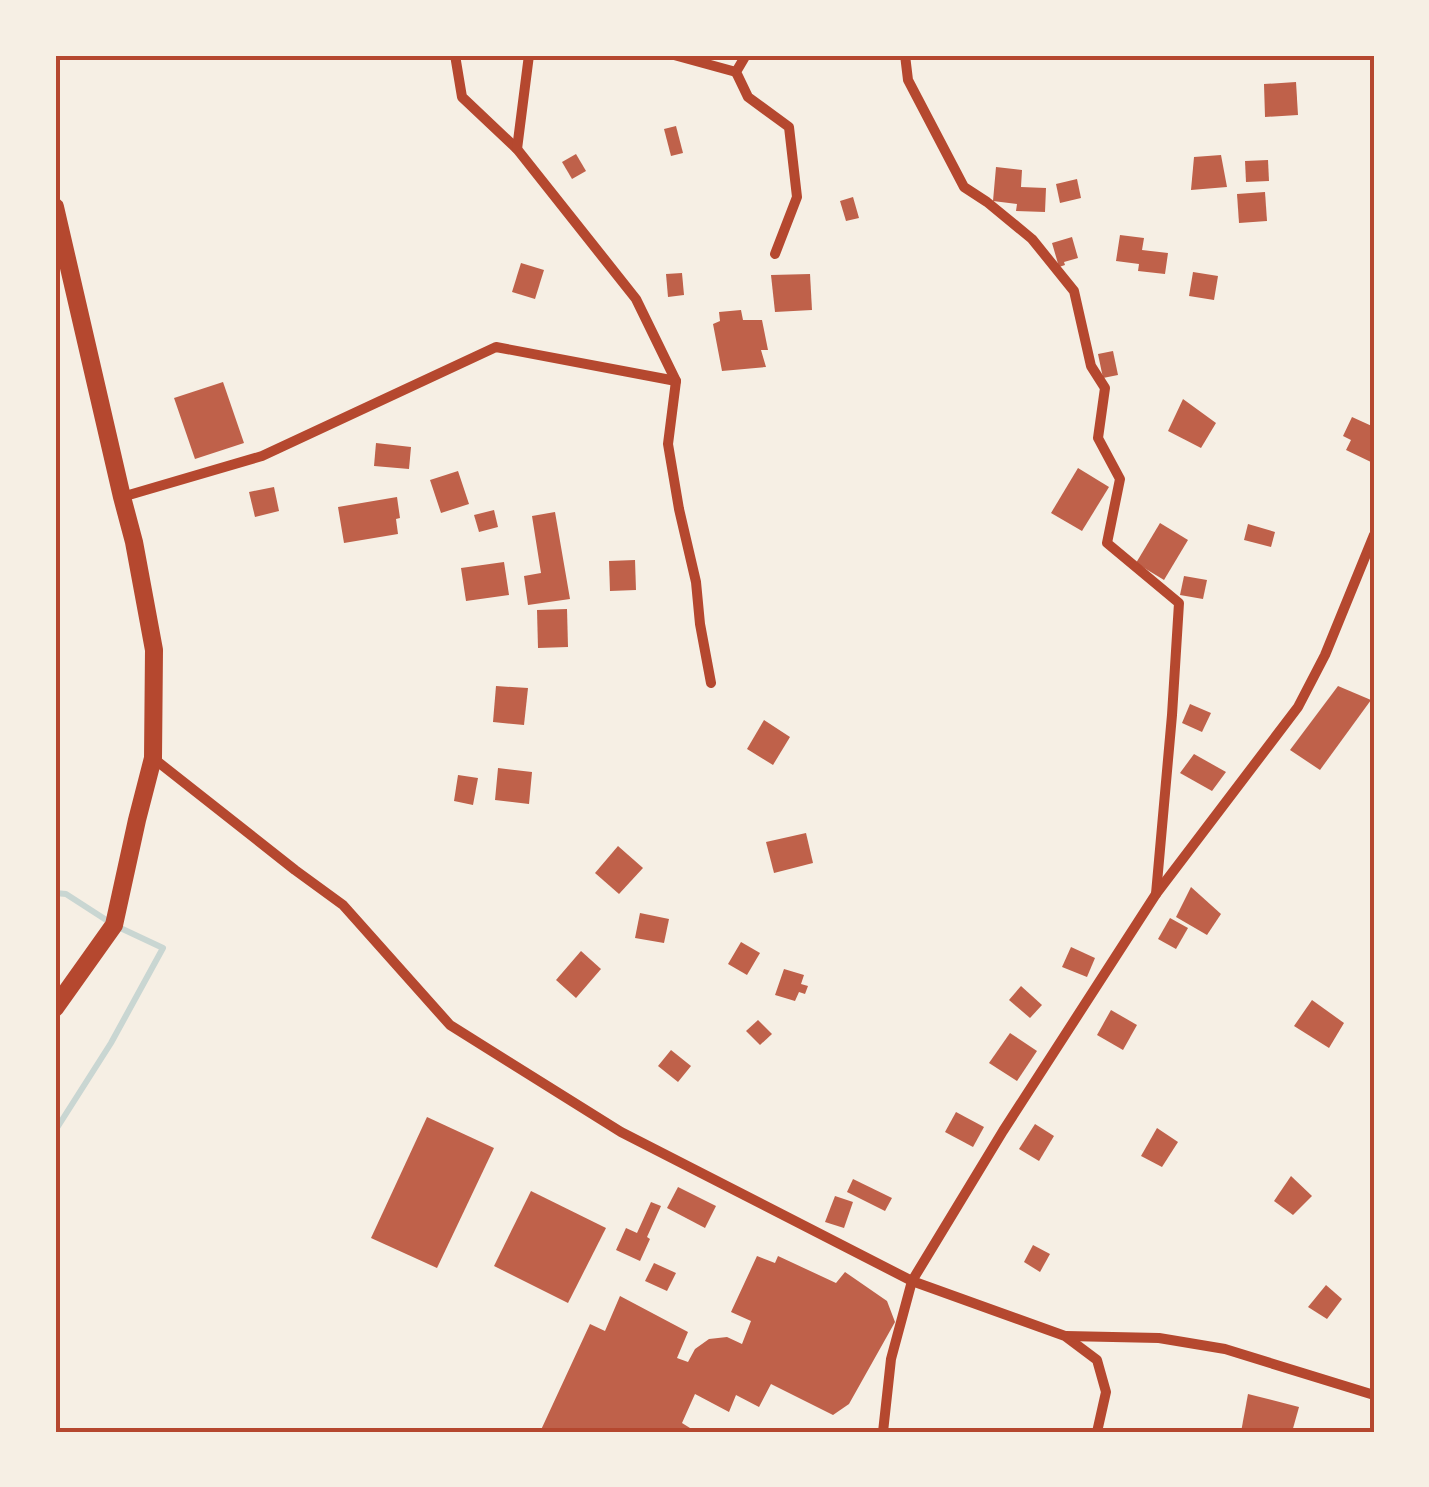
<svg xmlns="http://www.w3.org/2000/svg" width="1429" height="1487" viewBox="0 0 1429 1487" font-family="'IBM Plex Sans',sans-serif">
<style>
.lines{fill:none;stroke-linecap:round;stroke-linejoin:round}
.stream{stroke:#c9d6d2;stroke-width:6}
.building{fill:#bf614a}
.minor{stroke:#b5482f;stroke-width:10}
.trunk{stroke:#b5482f;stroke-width:18}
.neatline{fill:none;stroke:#b5482f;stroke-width:4}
</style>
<rect width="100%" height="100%" fill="#f6efe4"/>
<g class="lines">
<path class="stream" d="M55 893 66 894 114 925 163 948 111 1043 55 1131"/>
</g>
<g class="building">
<path d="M1296 82 1298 115 1265 117 1264 84Z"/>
<path d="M676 126 683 153 671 156 664 129Z"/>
<path d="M576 154 586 171 572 179 562 162Z"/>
<path d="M1221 155 1227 187 1191 190 1194 157Z"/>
<path d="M1268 160 1269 181 1246 182 1245 161Z"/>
<path d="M996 167 1022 170 1021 187 1046 188 1045 212 1016 211 1017 204 993 201Z"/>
<path d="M1077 179 1081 198 1060 203 1056 184Z"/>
<path d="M1265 192 1267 221 1239 223 1237 194Z"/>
<path d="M853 197 859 218 846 221 840 201Z"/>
<path d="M1120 235 1144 238 1142 250 1168 253 1165 274 1138 271 1139 264 1116 261Z"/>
<path d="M1072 237 1078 258 1064 262 1065 265 1059 267 1052 243Z"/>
<path d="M521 263 544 270 535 299 512 292Z"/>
<path d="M1193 272 1218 276 1214 300 1189 296Z"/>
<path d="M682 273 684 295 668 297 666 274Z"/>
<path d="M810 274 812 310 775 312 771 275Z"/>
<path d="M741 310 743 320H762L768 350H761L766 367 722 371 713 324 720 321 719 312Z"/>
<path d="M1113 351 1118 375 1103 378 1098 354Z"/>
<path d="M223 382 244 443 195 459 174 398Z"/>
<path d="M1183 399 1216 423 1201 448 1168 431Z"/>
<path d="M1352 417 1374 427 1373 463 1346 450 1351 440 1343 436Z"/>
<path d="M376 443 411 447 409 469 374 466Z"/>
<path d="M1078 468 1109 487 1082 531 1051 513Z"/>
<path d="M458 471 469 504 441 513 430 480Z"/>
<path d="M274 487 279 511 255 517 249 492Z"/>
<path d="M397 497 400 518 396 519 398 534 344 543 338 507Z"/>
<path d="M494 510 498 527 479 532 474 515Z"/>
<path d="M555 512 570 599 528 605 524 576 541 573 532 516Z"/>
<path d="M1160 523 1188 540 1164 580 1136 563Z"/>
<path d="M1248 524 1275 532 1271 547 1244 540Z"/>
<path d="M635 560 636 590 610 591 609 561Z"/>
<path d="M504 562 509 595 466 601 461 568Z"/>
<path d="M1184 576 1207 580 1203 599 1180 595Z"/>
<path d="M567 609 568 647 538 648 537 610Z"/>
<path d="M496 686 528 688 524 725 493 722Z"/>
<path d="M1338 686 1371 700 1320 770 1290 750Z"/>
<path d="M1190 704 1211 713 1202 732 1182 723Z"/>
<path d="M764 720 790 737 773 765 747 749Z"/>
<path d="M1194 754 1226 772 1212 791 1180 773Z"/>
<path d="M498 768 532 772 529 804 495 800Z"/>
<path d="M458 775 478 778 473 805 454 801Z"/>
<path d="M806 833 813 863 774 873 766 842Z"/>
<path d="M618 846 643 868 619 894 595 873Z"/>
<path d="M1191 887 1221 914 1207 935 1176 917Z"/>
<path d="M640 913 669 919 664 943 635 938Z"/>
<path d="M1170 918 1188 928 1176 949 1158 939Z"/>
<path d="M741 942 760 953 747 975 728 964Z"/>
<path d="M1071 947 1095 958 1087 977 1062 967Z"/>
<path d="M581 951 601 969 576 998 556 980Z"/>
<path d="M784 969 804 975 801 984 808 986 805 994 799 992 795 1001 775 995Z"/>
<path d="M1021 986 1042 1005 1030 1018 1009 1000Z"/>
<path d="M1312 1000 1344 1023 1329 1048 1294 1026Z"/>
<path d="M1111 1010 1137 1025 1123 1050 1097 1035Z"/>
<path d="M758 1020 772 1034 760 1045 746 1031Z"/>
<path d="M1010 1033 1037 1051 1017 1081 989 1063Z"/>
<path d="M671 1050 691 1066 678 1082 658 1066Z"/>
<path d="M956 1112 984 1127 973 1147 945 1132Z"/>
<path d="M427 1117 494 1148 437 1268 371 1238Z"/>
<path d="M1035 1124 1054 1136 1039 1161 1019 1149Z"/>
<path d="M1157 1128 1178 1142 1162 1167 1141 1156Z"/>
<path d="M1291 1176 1312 1196 1293 1215 1274 1201Z"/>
<path d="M853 1179 892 1198 885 1211 847 1192Z"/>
<path d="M678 1187 716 1206 705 1228 667 1208Z"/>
<path d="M531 1191 606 1228 568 1303 494 1266Z"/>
<path d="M835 1196 853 1202 844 1228 825 1222Z"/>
<path d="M651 1202 661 1206 647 1237 650 1239 640 1261 616 1250 626 1228 637 1233Z"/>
<path d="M1033 1245 1050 1254 1040 1272 1024 1262Z"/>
<path d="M757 1256 775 1263 778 1256 836 1283 845 1272 887 1301 895 1322 849 1404 833 1415 771 1384 759 1407 736 1395 729 1412 695 1394 682 1423 690 1428 688 1432H540L590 1324 605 1331 620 1296 688 1332 677 1358 688 1362 695 1349 709 1339 727 1337 742 1344 751 1321 731 1312Z"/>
<path d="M654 1263 676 1273 667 1291 645 1281Z"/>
<path d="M1326 1285 1342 1299 1327 1319 1308 1307Z"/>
<path d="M1248 1394 1299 1407 1292 1432H1241Z"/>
</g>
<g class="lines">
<g class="minor">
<path d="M455 55 462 97 517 149 636 299 676 381 668 444 679 509 696 582 700 624 711 683"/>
<path d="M674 55 736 72"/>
<path d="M746 55 736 72 748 97 789 127 797 197 775 254"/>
<path d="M905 55 908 80 964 187 987 202 1032 239 1074 291 1091 366 1105 388 1098 438 1120 479 1107 543 1179 603 1172 715 1156 894"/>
<path d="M517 149 529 55"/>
<path d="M122 497 262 456 496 347 676 381"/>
<path d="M153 758 295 870 343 905 450 1025 621 1132 912 1281 1065 1336 1097 1360 1106 1392 1097 1432"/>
<path d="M1066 1336 1159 1338 1225 1349 1374 1395"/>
<path d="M883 1432 891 1359 912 1281 1003 1131 1156 894 1298 707 1325 655 1374 535"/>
</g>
<path class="trunk" d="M55 207 122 497 134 542 154 650 153 758 137 820 114 925 55 1008"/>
</g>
<rect width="1429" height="1487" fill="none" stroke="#f6efe4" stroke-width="115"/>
<rect x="58" y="58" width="1314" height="1372" class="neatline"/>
</svg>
